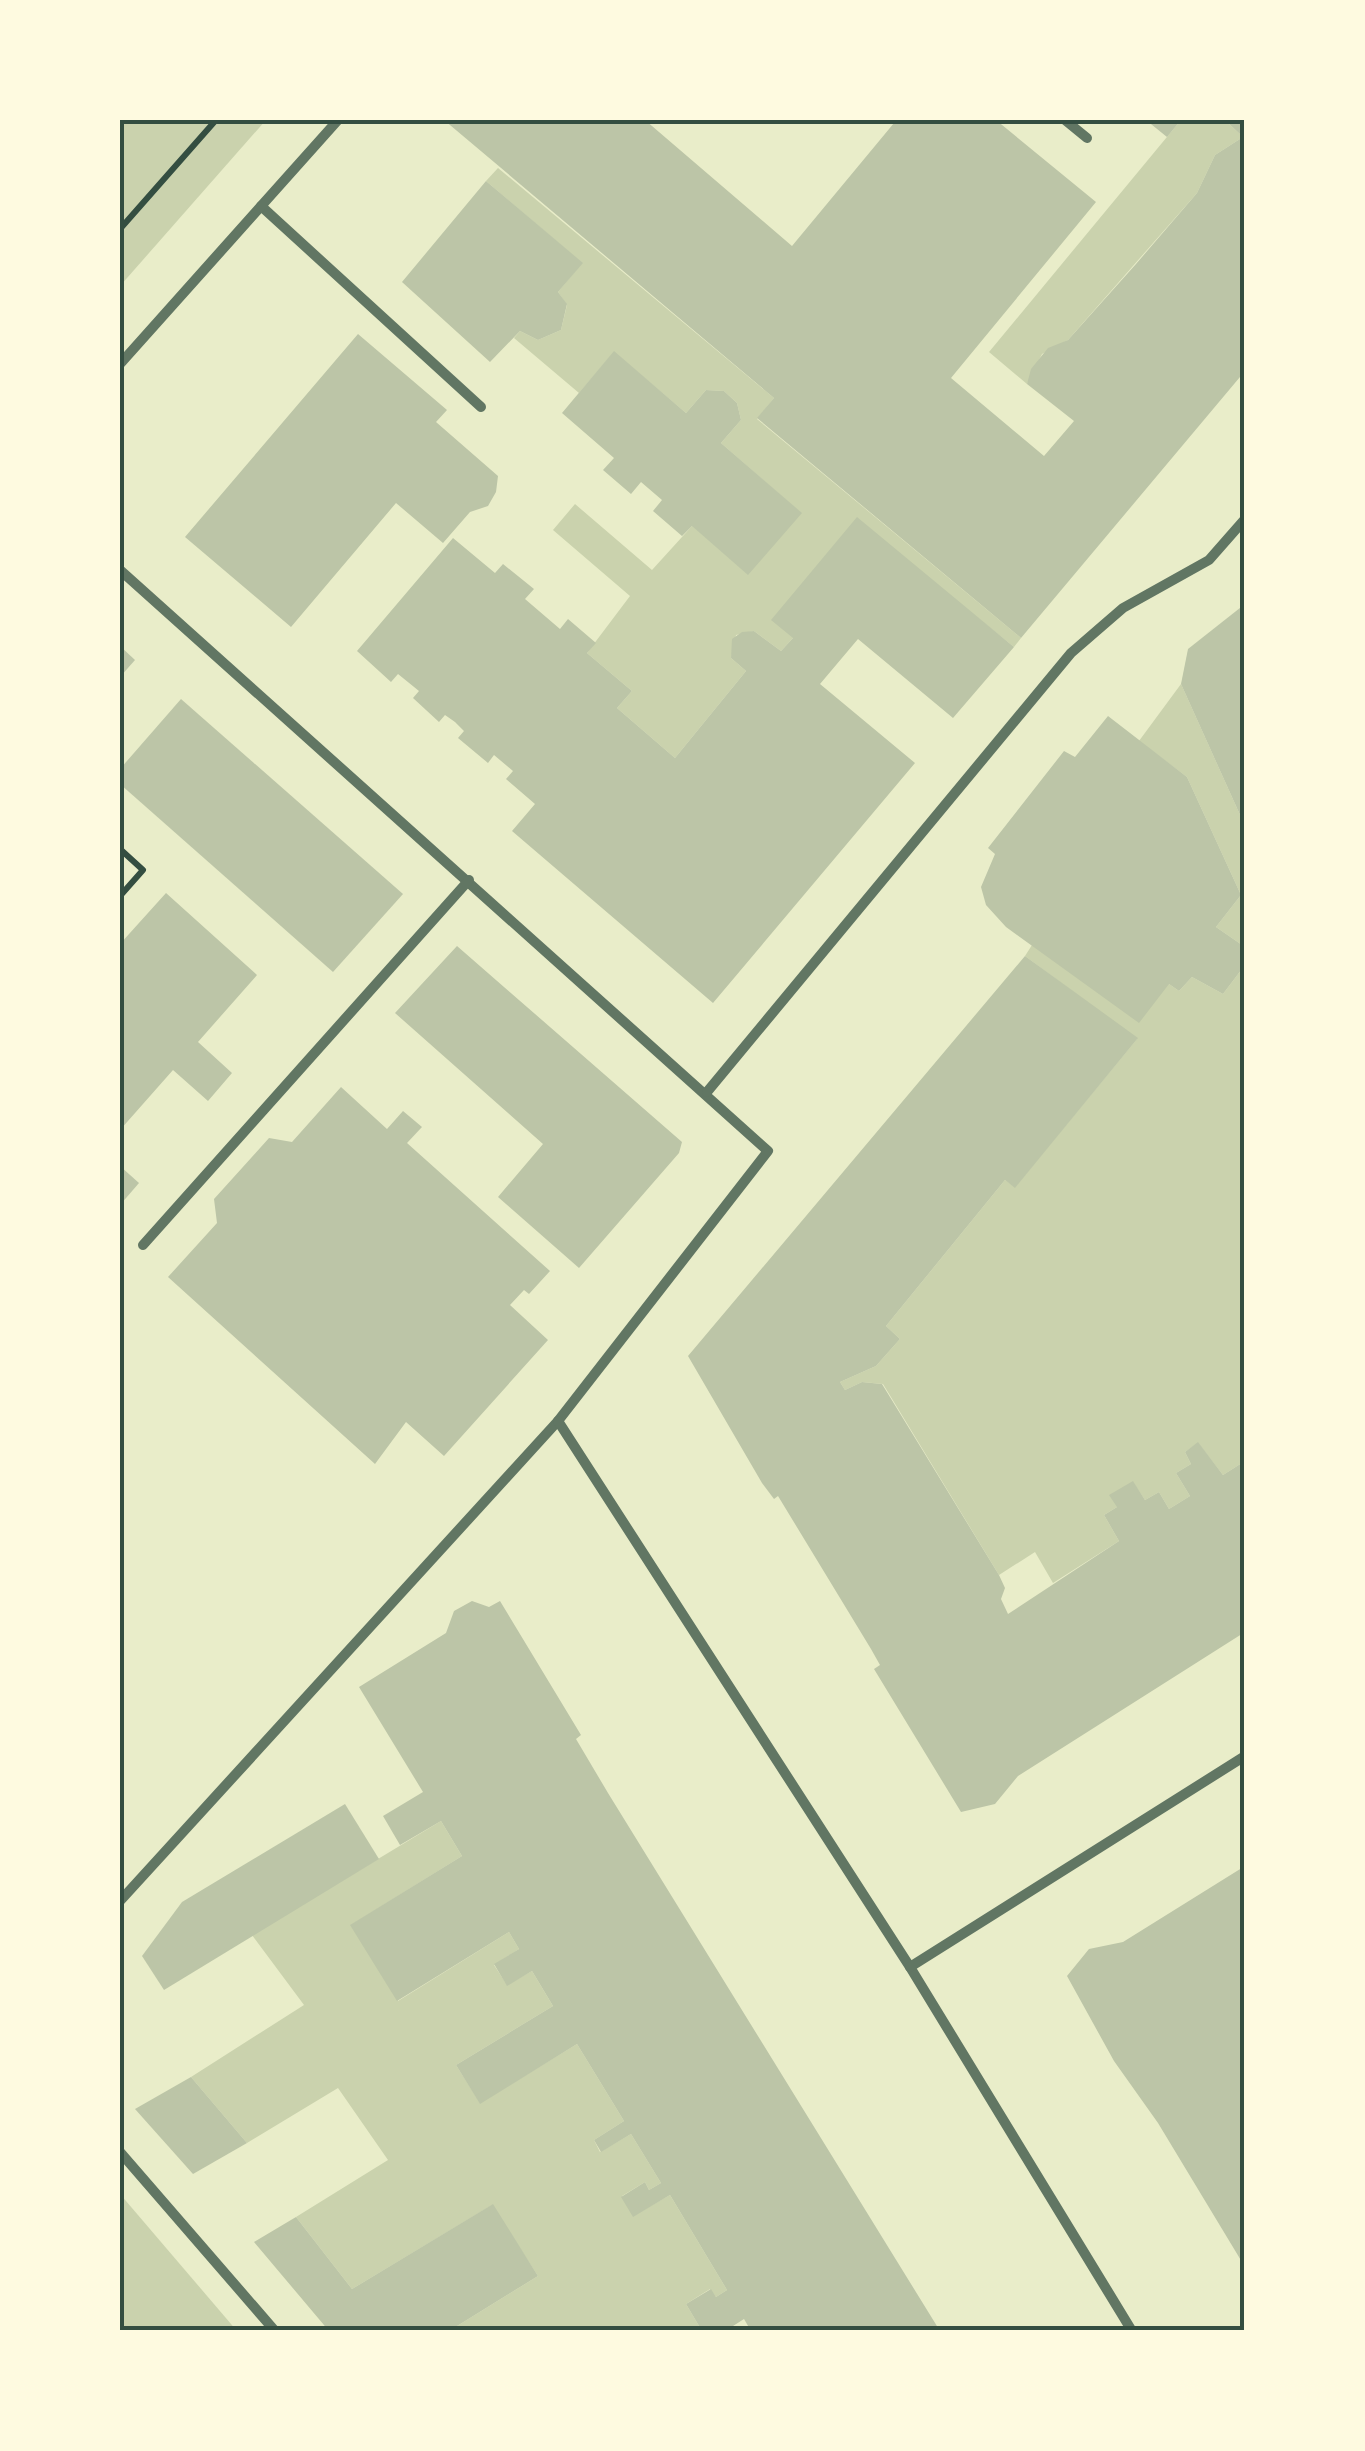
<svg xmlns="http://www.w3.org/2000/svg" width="1365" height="2451" viewBox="0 0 1365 2451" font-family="'Alegreya Sans',sans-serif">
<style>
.green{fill:#cad2ad}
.building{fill:#bcc5a7}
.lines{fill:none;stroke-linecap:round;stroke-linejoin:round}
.path{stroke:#344e41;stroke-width:6}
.minor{stroke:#617663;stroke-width:10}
.neatline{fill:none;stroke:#344e41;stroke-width:4}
</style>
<rect width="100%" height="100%" fill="#e9edc9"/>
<g class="green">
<path d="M120 120H266L120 286Z"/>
<path d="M1181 120H1225L1243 137 1215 155 1197 193 1068 340 1042 354 1027 384 989 352Z"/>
<path d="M498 168 774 398 757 419 1021 638 1014 647 916 568 793 638 781 651 754 631 736 635 731 658 746 671 675 758 617 708 632 691 587 653 630 596 553 530 575 504 652 570 692 526 801 513 721 443 741 420 737 403 724 391 706 390 686 413 614 352 579 393 514 338 520 331 538 340 561 330 567 305 558 292 582 263 486 181Z"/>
<path d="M1181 684 1245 826V947L1216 927 1241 895 1187 777 1139 741Z"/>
<path d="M1032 945 1169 984 1179 991 1192 977 1223 994 1245 965V1461L1223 1475 1198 1443 1185 1452 1191 1464 1176 1473 1190 1496 1169 1509 1159 1492 1145 1500 1133 1482 1117 1507 1104 1515 1119 1541 1053 1583 1035 1552 999 1575 883 1384 862 1382 845 1390 840 1382 876 1366 900 1339 886 1326 1005 1180 1015 1187 1137 1039 1025 956Z"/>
<path d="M441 1821 462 1856 351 1925 398 2001 509 1932 519 1949 494 1965 507 1985 532 1971 553 2006 456 2065 480 2103 577 2044 624 2121 594 2140 600 2152 631 2134 661 2183 649 2190 645 2182 622 2196 633 2216 670 2195 727 2290 716 2297 710 2289 686 2304 702 2331H449L538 2276 492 2205 352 2289 296 2217 388 2160 338 2088 247 2143 191 2077 304 2005 252 1935Z"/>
<path d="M120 2194 237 2331H120Z"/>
</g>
<g class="building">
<path d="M444 120H645L792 246 894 123 891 120H996L1096 202 951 378 1044 456 1074 421 1027 384 1031 369 1048 348 1068 340 1136 264 1197 193 1215 155 1243 137 1225 120H1245V371L1021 638 757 418 774 398Z"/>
<path d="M1146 120H1181L1167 137Z"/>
<path d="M486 181 583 263 558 292 567 304 561 330 538 340 520 331 490 362 402 282Z"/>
<path d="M358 334 447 410 436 422 498 476 496 492 488 506 470 512 443 543 396 503 291 627 185 537Z"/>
<path d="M614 351 686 413 706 390 724 391 737 403 741 420 721 443 802 513 748 575 692 526 682 536 653 511 662 500 641 482 631 494 603 470 614 458 562 413Z"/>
<path d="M857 517 1014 647 953 718 858 639 820 684 915 763 713 1003 512 831 535 804 506 779 513 771 494 755 488 763 458 738 464 731 455 722 445 715 439 722 413 698 419 691 398 674 391 682 357 651 453 538 495 573 503 564 534 589 525 599 560 629 568 619 596 643 587 653 632 691 617 708 675 758 746 671 731 658 732 639 742 632 754 631 781 651 793 638 771 620Z"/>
<path d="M1245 604V826L1181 684 1188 649Z"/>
<path d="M120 646 135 660 120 677Z"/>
<path d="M181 699 403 894 333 972 120 784V769Z"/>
<path d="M1108 716 1187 777 1241 895 1216 927 1245 947V965L1223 994 1192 977 1179 991 1169 984 1139 1023 1006 927 986 905 981 887 995 854 988 848 1064 751 1075 757Z"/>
<path d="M166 893 257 975 198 1042 232 1073 208 1101 173 1070 120 1130V944Z"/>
<path d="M457 946 682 1142 679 1153 579 1268 498 1197 543 1144 395 1013Z"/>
<path d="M1025 956 1138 1038 1015 1188 1005 1180 886 1326 900 1339 876 1366 840 1382 845 1390 862 1382 882 1384 999 1575 1005 1588 1001 1599 1008 1614 1119 1541 1104 1515 1117 1507 1109 1495 1133 1481 1145 1500 1159 1492 1169 1509 1190 1496 1176 1473 1191 1464 1185 1452 1198 1442 1223 1475 1245 1461V1632L1018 1776 995 1804 961 1812 874 1669 880 1665 871 1649 778 1496 774 1499 762 1483 688 1356Z"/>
<path d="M341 1087 387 1129 403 1111 422 1127 407 1143 550 1271 529 1294 524 1290 510 1305 548 1340 444 1456 406 1422 375 1464 168 1277 217 1223 214 1199 269 1138 292 1142Z"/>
<path d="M120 1166 139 1183 120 1205Z"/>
<path d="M472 1601 489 1607 500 1601 581 1735 576 1739 608 1793 940 2331H751L744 2319 733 2326 736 2331H702L686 2304 711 2289 716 2297 727 2290 670 2195 633 2217 621 2197 645 2182 649 2190 661 2183 631 2134 601 2152 594 2140 624 2121 577 2044 480 2104 456 2065 553 2006 532 1971 507 1986 494 1964 519 1949 509 1932 397 2001 350 1925 462 1856 441 1821 400 1845 383 1816 423 1792 359 1687 446 1633 454 1611Z"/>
<path d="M345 1804 379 1859 164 1990 142 1956 182 1902Z"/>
<path d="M1245 1866V2267L1158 2123 1114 2061 1067 1976 1089 1949 1123 1942Z"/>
<path d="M191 2077 247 2143 193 2174 135 2109Z"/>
<path d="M493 2204 538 2276 449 2331H329L254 2242 296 2217 352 2289Z"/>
</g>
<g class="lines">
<g class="path">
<path d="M120 229 216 120"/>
<path d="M120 849 143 870 120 896"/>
</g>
<g class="minor">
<path d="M1065 120 1087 138"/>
<path d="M261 206 481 407"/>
<path d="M120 364 338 120"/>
<path d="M120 570 768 1151 558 1421 120 1901"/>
<path d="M707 1092 1071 653 1123 608 1209 560 1245 519"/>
<path d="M143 1245 469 880"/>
<path d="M558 1421 910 1967 1132 2331"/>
<path d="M910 1967 1245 1756"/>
<path d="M120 2152 275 2331"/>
</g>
</g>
<rect width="1365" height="2451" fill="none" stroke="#fefae0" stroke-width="245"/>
<rect x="122" y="122" width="1120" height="2206" class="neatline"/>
</svg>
